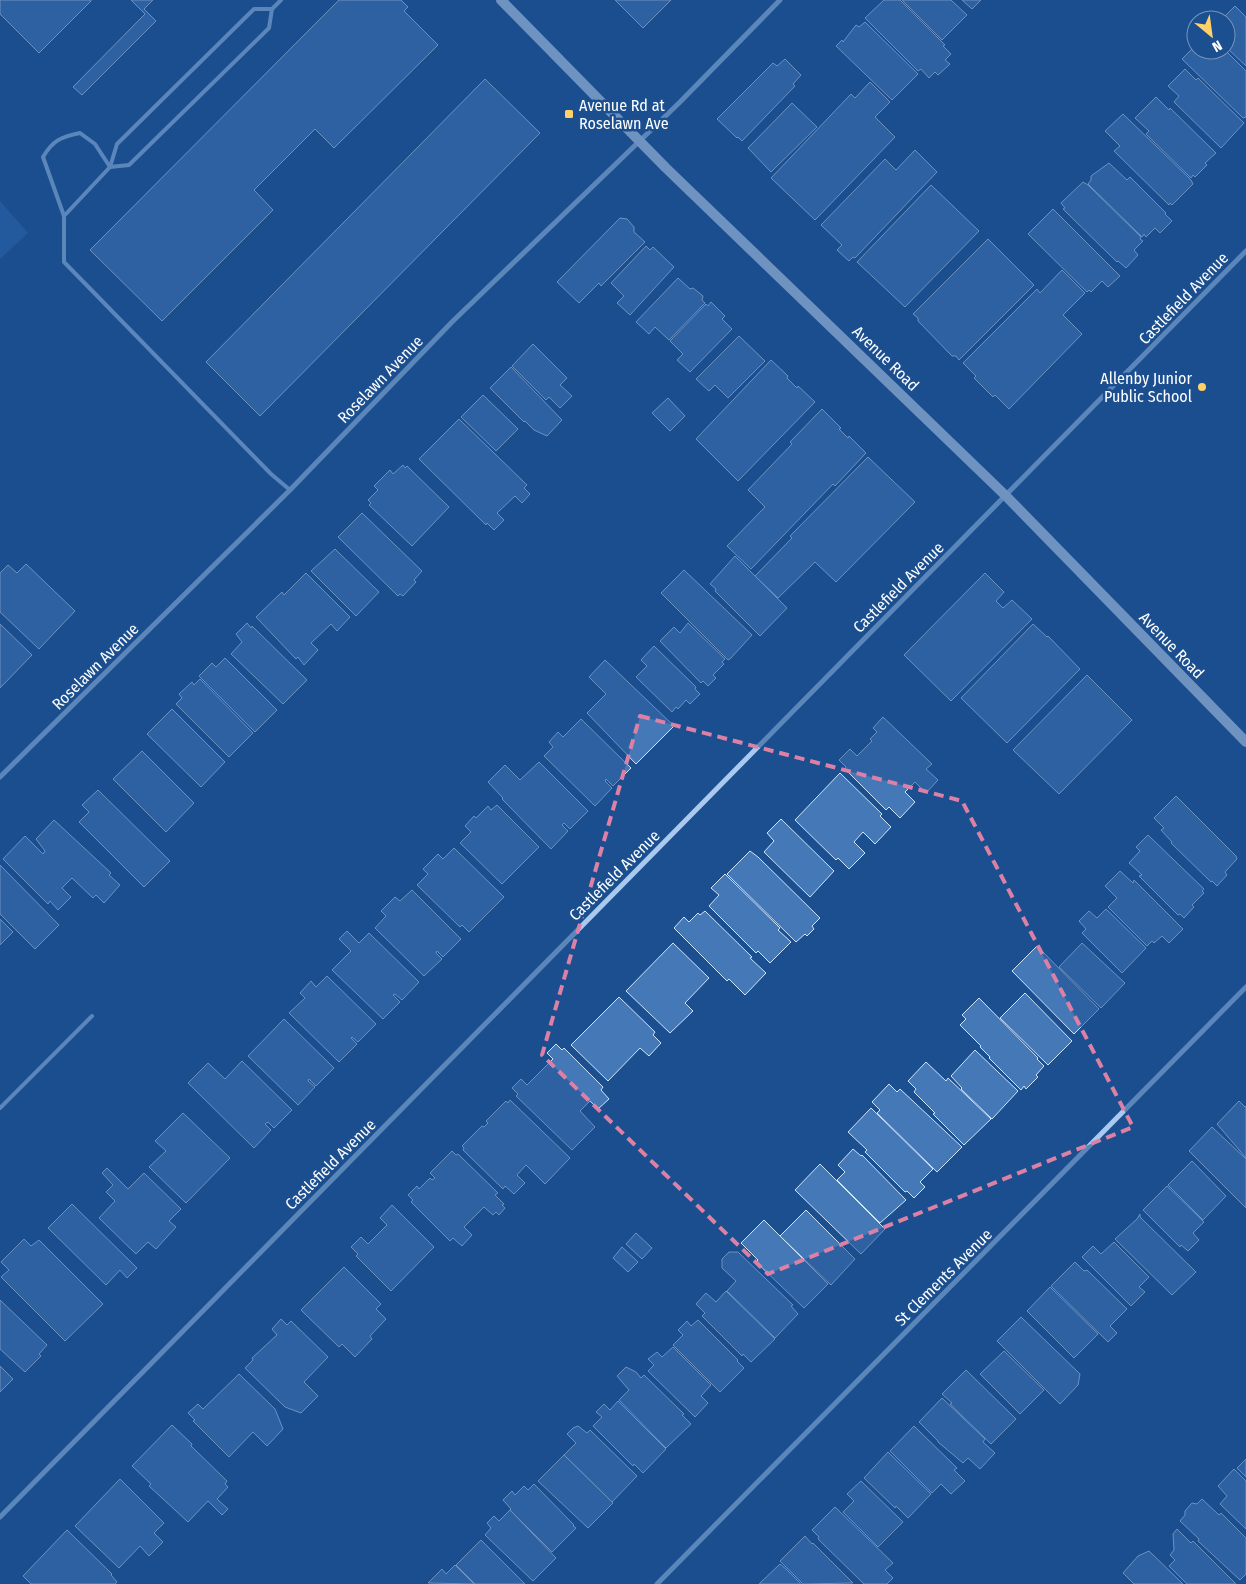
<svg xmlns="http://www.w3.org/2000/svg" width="1246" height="1584" viewBox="0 0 1246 1584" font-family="'Fira Sans Condensed',sans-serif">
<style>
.green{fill:#2e69ad}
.building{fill:#4478b7;stroke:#cfe3fa}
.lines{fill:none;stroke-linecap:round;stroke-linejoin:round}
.service{stroke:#a9c9ee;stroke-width:4}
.minor{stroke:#a9c9ee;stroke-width:5}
.secondary{stroke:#d6e6fa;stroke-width:10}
.marked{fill:none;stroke:#dd80a5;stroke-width:4;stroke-dasharray:10 6;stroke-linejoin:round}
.poi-dot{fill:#ffd166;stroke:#1b4f8f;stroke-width:2}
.labels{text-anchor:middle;stroke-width:5;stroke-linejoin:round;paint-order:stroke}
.poi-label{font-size:16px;fill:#fff;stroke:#1b4f8f;text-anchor:start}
.street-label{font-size:16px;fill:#fff;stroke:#1b4f8f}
</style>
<rect width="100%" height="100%" fill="#1b4f8f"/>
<path class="green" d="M0 201 28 233 0 259Z"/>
<g class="building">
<path d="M0 0H91V1L39 53 0 14Z"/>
<path d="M131 0H153L144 9 156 21 82 95 73 87 145 14Z"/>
<path d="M339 0H401L408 7 404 11 438 45 334 148 315 129 254 190 273 210 162 321 90 250Z"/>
<path d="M615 0H671L643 28Z"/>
<path d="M884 0H900L945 45 943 46 951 54 945 60 950 64 938 75 935 72 929 78 921 69 918 71 865 18Z"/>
<path d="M902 0H951L967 15 942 40Z"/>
<path d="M962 0H981L972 9Z"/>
<path d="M1235 6 1246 17V66L1226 47V20H1221Z"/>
<path d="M865 22 918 74 892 100 836 46 842 40 843 42 856 25 859 27Z"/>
<path d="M1196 45V50H1225L1246 71V117L1243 118 1182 59Z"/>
<path d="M785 59 801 75 793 84 795 86 742 141 738 137 737 138 717 119 773 63 777 66Z"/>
<path d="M1185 69 1196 80 1198 78 1244 123 1221 148 1174 102 1179 96 1168 86Z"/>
<path d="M485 79 540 133 260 416 206 362Z"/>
<path d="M870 82 890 102 875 117 895 137 815 220 771 178 851 94 855 98Z"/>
<path d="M1156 97 1169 110 1170 108 1216 153 1205 163 1207 165 1195 177 1193 175 1191 178 1146 134 1149 131 1135 118Z"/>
<path d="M792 103 817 127 771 172 748 148Z"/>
<path d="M1123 114 1191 180 1193 184 1172 205 1170 203 1169 205 1114 151 1120 146 1105 131Z"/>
<path d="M915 150 937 172 855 258 853 257 849 261 837 250 842 245 821 225 885 159 896 170Z"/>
<path d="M1109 163 1127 180 1130 177 1166 213 1165 214 1172 221 1160 233 1155 228 1146 237 1144 234 1142 237 1088 184 1091 180V176Z"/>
<path d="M1083 182 1088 185 1141 237 1140 239 1143 241 1134 250 1138 255 1126 268 1118 261 1117 262 1063 209 1065 208 1061 203Z"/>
<path d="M931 185 979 231 905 307 857 262Z"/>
<path d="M1053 209 1120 276 1108 287 1102 281 1091 292 1089 290 1087 292 1028 234Z"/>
<path d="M620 218 627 219 634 227V232L645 242 601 286 599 283 579 303 557 282Z"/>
<path d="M988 239 1034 285 959 360 956 356H952L918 321V318L913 314Z"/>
<path d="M646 246 650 250 653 247 674 267 630 315 617 303 624 296 611 283Z"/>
<path d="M1062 270 1085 293 1063 315 1082 334 1009 409 995 395 993 397 974 378 976 376 963 363 1037 289 1040 293Z"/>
<path d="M678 278 690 289 693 288 703 296 702 300 705 303 669 340 655 327 649 334 636 322Z"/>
<path d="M711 302 725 316 722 319 732 329 690 372 677 360 683 354 670 341 706 304 708 306Z"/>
<path d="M739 336 765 361 728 398 715 385 709 391 696 379Z"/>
<path d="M533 344 567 378 560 385 572 396 560 408 549 397 546 400 512 366Z"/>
<path d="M771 360 788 376 787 378 797 388 798 386 815 402 738 481 696 439Z"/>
<path d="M511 367 562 420 547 436 534 430 525 421 524 422 490 388Z"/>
<path d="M483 395 518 429 496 451 461 417Z"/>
<path d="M668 398 685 416 670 431 652 413Z"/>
<path d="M822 409 841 428 839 429 848 438 849 436 866 453 835 486 833 484 751 569 727 546 765 507 748 490 792 444 790 442Z"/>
<path d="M459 419 527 485 524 488 530 494 522 503 515 496 497 513 504 520 494 530 487 523 486 525 419 459Z"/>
<path d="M868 457 915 502 836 582 815 562 778 598 755 576 792 538 790 536Z"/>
<path d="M403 465 405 468 407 466 449 507 412 546 369 505 371 503 368 500 378 490 374 486 390 470 393 474Z"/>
<path d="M362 513 422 571 414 580 416 582 403 596 400 594 398 596 338 537Z"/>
<path d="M335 549 379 592 356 616 311 571Z"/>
<path d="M735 556 787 608 760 636 715 591 716 589 710 584Z"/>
<path d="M26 564 75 611 39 649 0 612V573L8 565 17 573Z"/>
<path d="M684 570 752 635 730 659 728 660 661 593Z"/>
<path d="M306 573 350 617 337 631 331 624 311 643 318 650 304 665 298 657 296 659 256 617 282 592 284 595Z"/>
<path d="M985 573 1004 592 996 601 1003 608 1012 600 1032 619 951 701 904 655Z"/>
<path d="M247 623 251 628 252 626 307 680 283 704 231 654 242 642 236 634Z"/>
<path d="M688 623 725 659 722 662 724 664 713 675 716 678 708 686 703 681 701 683 660 641 674 627 680 633Z"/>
<path d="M0 624 32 655 0 688Z"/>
<path d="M1033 624 1047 637 1048 636 1080 669 1007 743 961 698Z"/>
<path d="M654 646 696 687 695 689 700 694 690 704 686 700 678 709 676 707 672 712 636 677 647 666 641 660Z"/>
<path d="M225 658 277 710 255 732 199 676 212 663 216 667Z"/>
<path d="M605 660 674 726 636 764 587 713 606 694 589 677Z"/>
<path d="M1087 675 1132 720 1059 794 1013 750Z"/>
<path d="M200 679 253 733 229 757 176 704 182 698 179 694 192 682 194 685Z"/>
<path d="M172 709 225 762 201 787 147 734Z"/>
<path d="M883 717 932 764 926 769 938 780 926 793 915 782 905 792 915 802 900 818 889 807 886 810 845 769 846 767 839 760 850 749 857 756 872 741 870 739 877 732 873 728Z"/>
<path d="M581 719 631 768 613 786 606 779 605 781 612 788 595 806 544 756 553 747 549 742 558 732 563 737Z"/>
<path d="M142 751 194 803 166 832 113 779Z"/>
<path d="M539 762 588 811 570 829 564 823 562 825 568 831 551 849 502 799 503 798 488 782 505 765 520 780Z"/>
<path d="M840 773 882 814 880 816 891 827 875 844 863 832 854 842 865 853 849 869 838 858 836 860 795 820Z"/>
<path d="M98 790 170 861 144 887 79 822 89 812 82 805Z"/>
<path d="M1176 796 1236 856 1237 859 1225 872 1227 875 1217 886 1212 881 1211 882 1171 843 1172 842 1161 830 1164 828 1154 818Z"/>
<path d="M497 805 539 847 502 884 460 843 471 832 465 826 474 816 476 818 488 806 491 810Z"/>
<path d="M781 819 834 871 810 897 764 852 774 841 767 833Z"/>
<path d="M54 820 111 873 109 875 120 885 104 903 96 895 93 898 72 878 62 888 71 897 58 910 50 901 48 904 3 859 25 836 43 854 45 851 36 839Z"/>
<path d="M1148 835 1204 889 1202 891 1204 893 1192 905 1194 907 1184 918 1180 914 1178 915 1139 876 1142 875 1129 863 1140 851 1136 847Z"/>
<path d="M454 848 504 897 469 932 462 925 460 927 417 885 428 874 423 869 438 854 443 859Z"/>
<path d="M750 851 758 857 820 918 812 926 814 929 807 936 805 934 796 942 727 874Z"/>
<path d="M0 865 59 925 35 949 0 914Z"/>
<path d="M1120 871 1133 883 1134 880 1183 929 1169 943 1162 936 1154 943 1152 941 1147 946 1108 907 1117 898 1105 886Z"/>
<path d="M725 874 780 928 778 930 791 942 770 963 758 951 756 953 709 906 719 895 711 888Z"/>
<path d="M412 890 461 939 443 957 437 951 436 953 442 959 424 976 375 928 386 916 381 911 395 897 400 901Z"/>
<path d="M1106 909 1146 948 1122 973 1082 933 1086 929 1079 921 1089 911 1097 918Z"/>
<path d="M705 911 752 957 750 958 766 973 745 995 729 979 727 981 674 928 684 917 689 922 698 913 700 915Z"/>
<path d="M0 919 13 932 0 945Z"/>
<path d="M347 931 359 943 369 933 419 982 402 1000 395 994 393 995 400 1002 383 1019 332 970 351 951 339 939Z"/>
<path d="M673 943 709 978 685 1003 693 1011 670 1033 626 991Z"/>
<path d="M1082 943 1125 983 1101 1008 1059 967Z"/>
<path d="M1037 946 1099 1009 1074 1034 1012 971Z"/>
<path d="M327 976 376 1024 358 1042 352 1037 351 1038 357 1044 339 1062 289 1013 305 998 300 993 311 981 316 987Z"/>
<path d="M1025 993 1072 1041 1048 1065 1000 1018Z"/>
<path d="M619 997 655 1032 653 1035 661 1043 649 1056 640 1048 608 1081 571 1045Z"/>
<path d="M979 998 1038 1058 1037 1059 1044 1066 1036 1075 1038 1077 1026 1089 1024 1086 1021 1090 989 1058 990 1057 980 1047 981 1046 960 1025 966 1019 962 1015Z"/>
<path d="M284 1019 334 1068 316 1086 309 1079 308 1081 315 1087 298 1105 248 1056Z"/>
<path d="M556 1044 562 1050 564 1048 603 1087 601 1090 609 1099 598 1109 590 1101 580 1111 595 1127 572 1150 516 1096 518 1094 512 1088 521 1079 527 1085 553 1059 547 1053Z"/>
<path d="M975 1050 1018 1091 992 1119 961 1089 962 1088 951 1076Z"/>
<path d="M242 1061 292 1110 274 1128 268 1122 265 1124 271 1130 254 1148 188 1083 208 1063 225 1079Z"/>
<path d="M926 1062 946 1081 948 1078 991 1119 964 1145 933 1114 935 1113 914 1092 916 1089 908 1081Z"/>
<path d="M889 1084 897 1092 900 1089 962 1147 937 1172 877 1113 880 1110 872 1102Z"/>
<path d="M510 1100 570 1158 545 1184 526 1165 517 1175 525 1183 514 1194 505 1186 503 1189 463 1150 464 1148 462 1146 482 1126 484 1127 488 1123 486 1121 506 1101 508 1103Z"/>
<path d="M1239 1101 1245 1107 1246 1106V1158L1217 1124Z"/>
<path d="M871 1108 933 1169 920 1182 925 1187 914 1198 907 1191 905 1192 865 1152 867 1150 848 1132Z"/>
<path d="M183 1113 230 1158 186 1203 149 1167 166 1151 155 1141Z"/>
<path d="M1212 1127 1246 1159V1208L1189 1151Z"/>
<path d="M853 1149 861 1156 862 1155 906 1200 880 1223 837 1180 845 1172 838 1165Z"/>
<path d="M452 1151 456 1155 458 1154 498 1193 495 1195 504 1204 502 1205 505 1208 499 1215 496 1212 493 1215 484 1207 464 1227 472 1235 462 1246 453 1238 450 1241 411 1202 413 1200 408 1195 417 1186 419 1189 430 1178 432 1180 435 1178 430 1173Z"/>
<path d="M1192 1161 1226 1196 1203 1220 1168 1185Z"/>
<path d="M820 1164 885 1229 861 1254 795 1190Z"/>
<path d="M107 1168 128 1189 144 1173 181 1209 169 1221 176 1227 156 1249 148 1242 136 1254 99 1218 115 1201 106 1192 113 1185 102 1173Z"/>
<path d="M1167 1186 1204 1222 1193 1233 1199 1240 1188 1251 1181 1245 1180 1247 1143 1210Z"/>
<path d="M72 1204 137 1268 127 1278 120 1270 106 1285 48 1228Z"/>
<path d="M392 1205 434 1247 391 1291 356 1256 358 1254 351 1247 361 1237 368 1244 387 1225 380 1218Z"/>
<path d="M806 1210 855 1259 831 1285 780 1236Z"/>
<path d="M1140 1214V1217L1196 1272 1172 1295 1115 1239 1137 1219Z"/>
<path d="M764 1220 828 1284 804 1308 756 1262 758 1260 741 1243Z"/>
<path d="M636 1233 652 1248 642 1259 626 1244Z"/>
<path d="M24 1239 31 1246 39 1240 103 1304 65 1341 1 1277 9 1270 1 1262Z"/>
<path d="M1114 1242 1149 1277 1139 1287 1145 1292 1131 1306 1082 1257 1093 1246 1101 1254Z"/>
<path d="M622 1247 638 1262 628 1272 613 1258Z"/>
<path d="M729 1252H738L793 1305 791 1306 798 1314 775 1338 727 1291 736 1281 722 1268V1259Z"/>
<path d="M1075 1262 1084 1271 1087 1270 1127 1309 1110 1326 1117 1333 1108 1342 1051 1286Z"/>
<path d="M344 1267 381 1304 376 1309 386 1319 370 1336 372 1339 355 1357 342 1344 339 1347 301 1310Z"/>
<path d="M1050 1287 1098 1334 1074 1358 1027 1311Z"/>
<path d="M726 1291 775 1339 751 1362 743 1354 742 1356 702 1316 705 1313 696 1304 706 1293 716 1302Z"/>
<path d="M0 1300 47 1345 39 1354 41 1356 25 1372 0 1349Z"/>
<path d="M1021 1317 1080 1374 1078 1385 1060 1404 997 1341Z"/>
<path d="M281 1319 287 1325 291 1321 328 1357 304 1382 318 1396 301 1413 285 1407 245 1368 253 1360 252 1358 277 1335 272 1329Z"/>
<path d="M698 1320 738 1360 737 1361 744 1368 720 1392 673 1345 683 1335 678 1330 687 1321 691 1326Z"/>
<path d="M673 1347 711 1385 701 1396 708 1403 695 1417 648 1371 654 1365 648 1359 657 1352 662 1357Z"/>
<path d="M1004 1351 1044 1390 1020 1414 980 1374Z"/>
<path d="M0 1366 13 1379 0 1392Z"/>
<path d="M626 1367 636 1372 641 1378 644 1375 684 1414 682 1415 691 1424 666 1448 619 1400 629 1390 617 1376Z"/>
<path d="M966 1370 1016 1419 991 1444 950 1404 952 1403 942 1394Z"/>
<path d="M239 1374 275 1409 283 1429 267 1446 253 1432 229 1457 193 1421 195 1420 188 1413 198 1404 203 1409Z"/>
<path d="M942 1398 985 1439 983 1442 995 1453 980 1469 968 1458 963 1463 938 1442V1441L919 1422Z"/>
<path d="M618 1401 666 1449 643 1473 634 1464 633 1466 593 1426 602 1417 596 1412 604 1404 610 1410Z"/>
<path d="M172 1425 192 1444 191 1446 227 1481 225 1484 228 1487 217 1499 228 1509 222 1515 208 1501 188 1522 149 1486 151 1484 132 1466Z"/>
<path d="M578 1426 587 1433 590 1430 637 1476 612 1502 564 1455 576 1443 567 1434 573 1428Z"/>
<path d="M914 1426 957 1468 954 1470 965 1481 951 1494 941 1484 932 1493 890 1451Z"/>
<path d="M888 1452 931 1494 908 1518 896 1506 895 1508 864 1478Z"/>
<path d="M564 1455 613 1503 588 1528 538 1481Z"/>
<path d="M1246 1459V1477L1237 1468Z"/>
<path d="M1234 1469 1246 1481V1529L1220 1504 1227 1496 1218 1486Z"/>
<path d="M120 1479 164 1523 154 1533 163 1542 149 1556 140 1546 119 1568 75 1526Z"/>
<path d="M861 1481 903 1522 878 1547 843 1512 854 1501 847 1494Z"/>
<path d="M534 1484 574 1525 573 1526 576 1528 552 1552 510 1510 511 1509 503 1500 512 1491 515 1495 524 1486 528 1490Z"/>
<path d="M1202 1499 1219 1515 1221 1513 1246 1538V1574L1240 1580 1198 1541 1199 1539 1180 1521 1185 1515V1511L1192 1503 1197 1504Z"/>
<path d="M835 1507 893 1563 885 1570 893 1578 887 1584H864L818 1539 819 1537 812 1530Z"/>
<path d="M510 1510 556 1558 533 1581 485 1535 491 1528 487 1523 494 1516 499 1521Z"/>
<path d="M1177 1529 1191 1543 1193 1541 1236 1584H1187L1169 1566 1175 1560 1170 1555 1174 1550 1173 1534Z"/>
<path d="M67 1530 112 1574 111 1575 117 1582 115 1584H31L23 1576Z"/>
<path d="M805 1536 812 1544 813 1543 853 1583 803 1584 780 1561Z"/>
<path d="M481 1540 525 1584H475L456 1565Z"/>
<path d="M1149 1551 1183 1584H1134L1123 1573 1138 1556Z"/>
<path d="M780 1564 786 1569 801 1584H759Z"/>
<path d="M455 1565 474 1584 428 1583 442 1569 446 1574Z"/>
</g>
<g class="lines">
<g class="service">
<path d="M110 167 95 144 80 133C61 137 53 140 43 157L64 216V262L271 474 290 490"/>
<path d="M110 167 129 165 269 28 272 9 281 0"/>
<path d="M64 216 110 167 117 144 254 9H272"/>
<path d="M0 1108 92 1016"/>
</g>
<g class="minor">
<path d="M0 777 290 490 452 322 680 102 780 0"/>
<path d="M0 1517 1246 251"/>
<path d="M657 1584 1246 987"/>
</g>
<path class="secondary" d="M501 0 666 168 1006 496 1246 742"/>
</g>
<path d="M0 0H1246V1584H0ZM640 716 962 801 1133 1127 768 1274 542 1055Z" fill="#1b4f8f" fill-opacity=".55" fill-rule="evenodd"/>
<path class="marked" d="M640 716 962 801 1133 1127 768 1274 542 1055Z"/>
<g class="poi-dot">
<rect x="564" y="109" width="10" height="10" rx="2.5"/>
<circle cx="1202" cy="387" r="5"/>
</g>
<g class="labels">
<g class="poi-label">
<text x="579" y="111">Avenue Rd at<tspan x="579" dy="18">Roselawn Ave</tspan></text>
<text x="1192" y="384" text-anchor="end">Allenby Junior<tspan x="1192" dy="18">Public School</tspan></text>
</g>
<g class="street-label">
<text transform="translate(1183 298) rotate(-46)" y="6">Castlefield Avenue</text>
<text transform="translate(886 358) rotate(44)" y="6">Avenue Road</text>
<text transform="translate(380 379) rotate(-46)" y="6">Roselawn Avenue</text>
<text transform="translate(898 587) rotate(-45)" y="6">Castlefield Avenue</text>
<text transform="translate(1172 645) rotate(46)" y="6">Avenue Road</text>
<text transform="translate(95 666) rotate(-45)" y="6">Roselawn Avenue</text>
<text transform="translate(614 875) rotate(-45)" y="6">Castlefield Avenue</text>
<text transform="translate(330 1164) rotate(-45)" y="6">Castlefield Avenue</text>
<text transform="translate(943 1277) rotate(-45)" y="6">St Clements Avenue</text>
</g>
</g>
<g transform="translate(1211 35) rotate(151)"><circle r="24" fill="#1b4f8f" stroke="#7695bc"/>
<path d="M0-4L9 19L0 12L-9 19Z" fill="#ffd166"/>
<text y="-8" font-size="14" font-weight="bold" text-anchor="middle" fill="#ffffff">N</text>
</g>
</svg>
